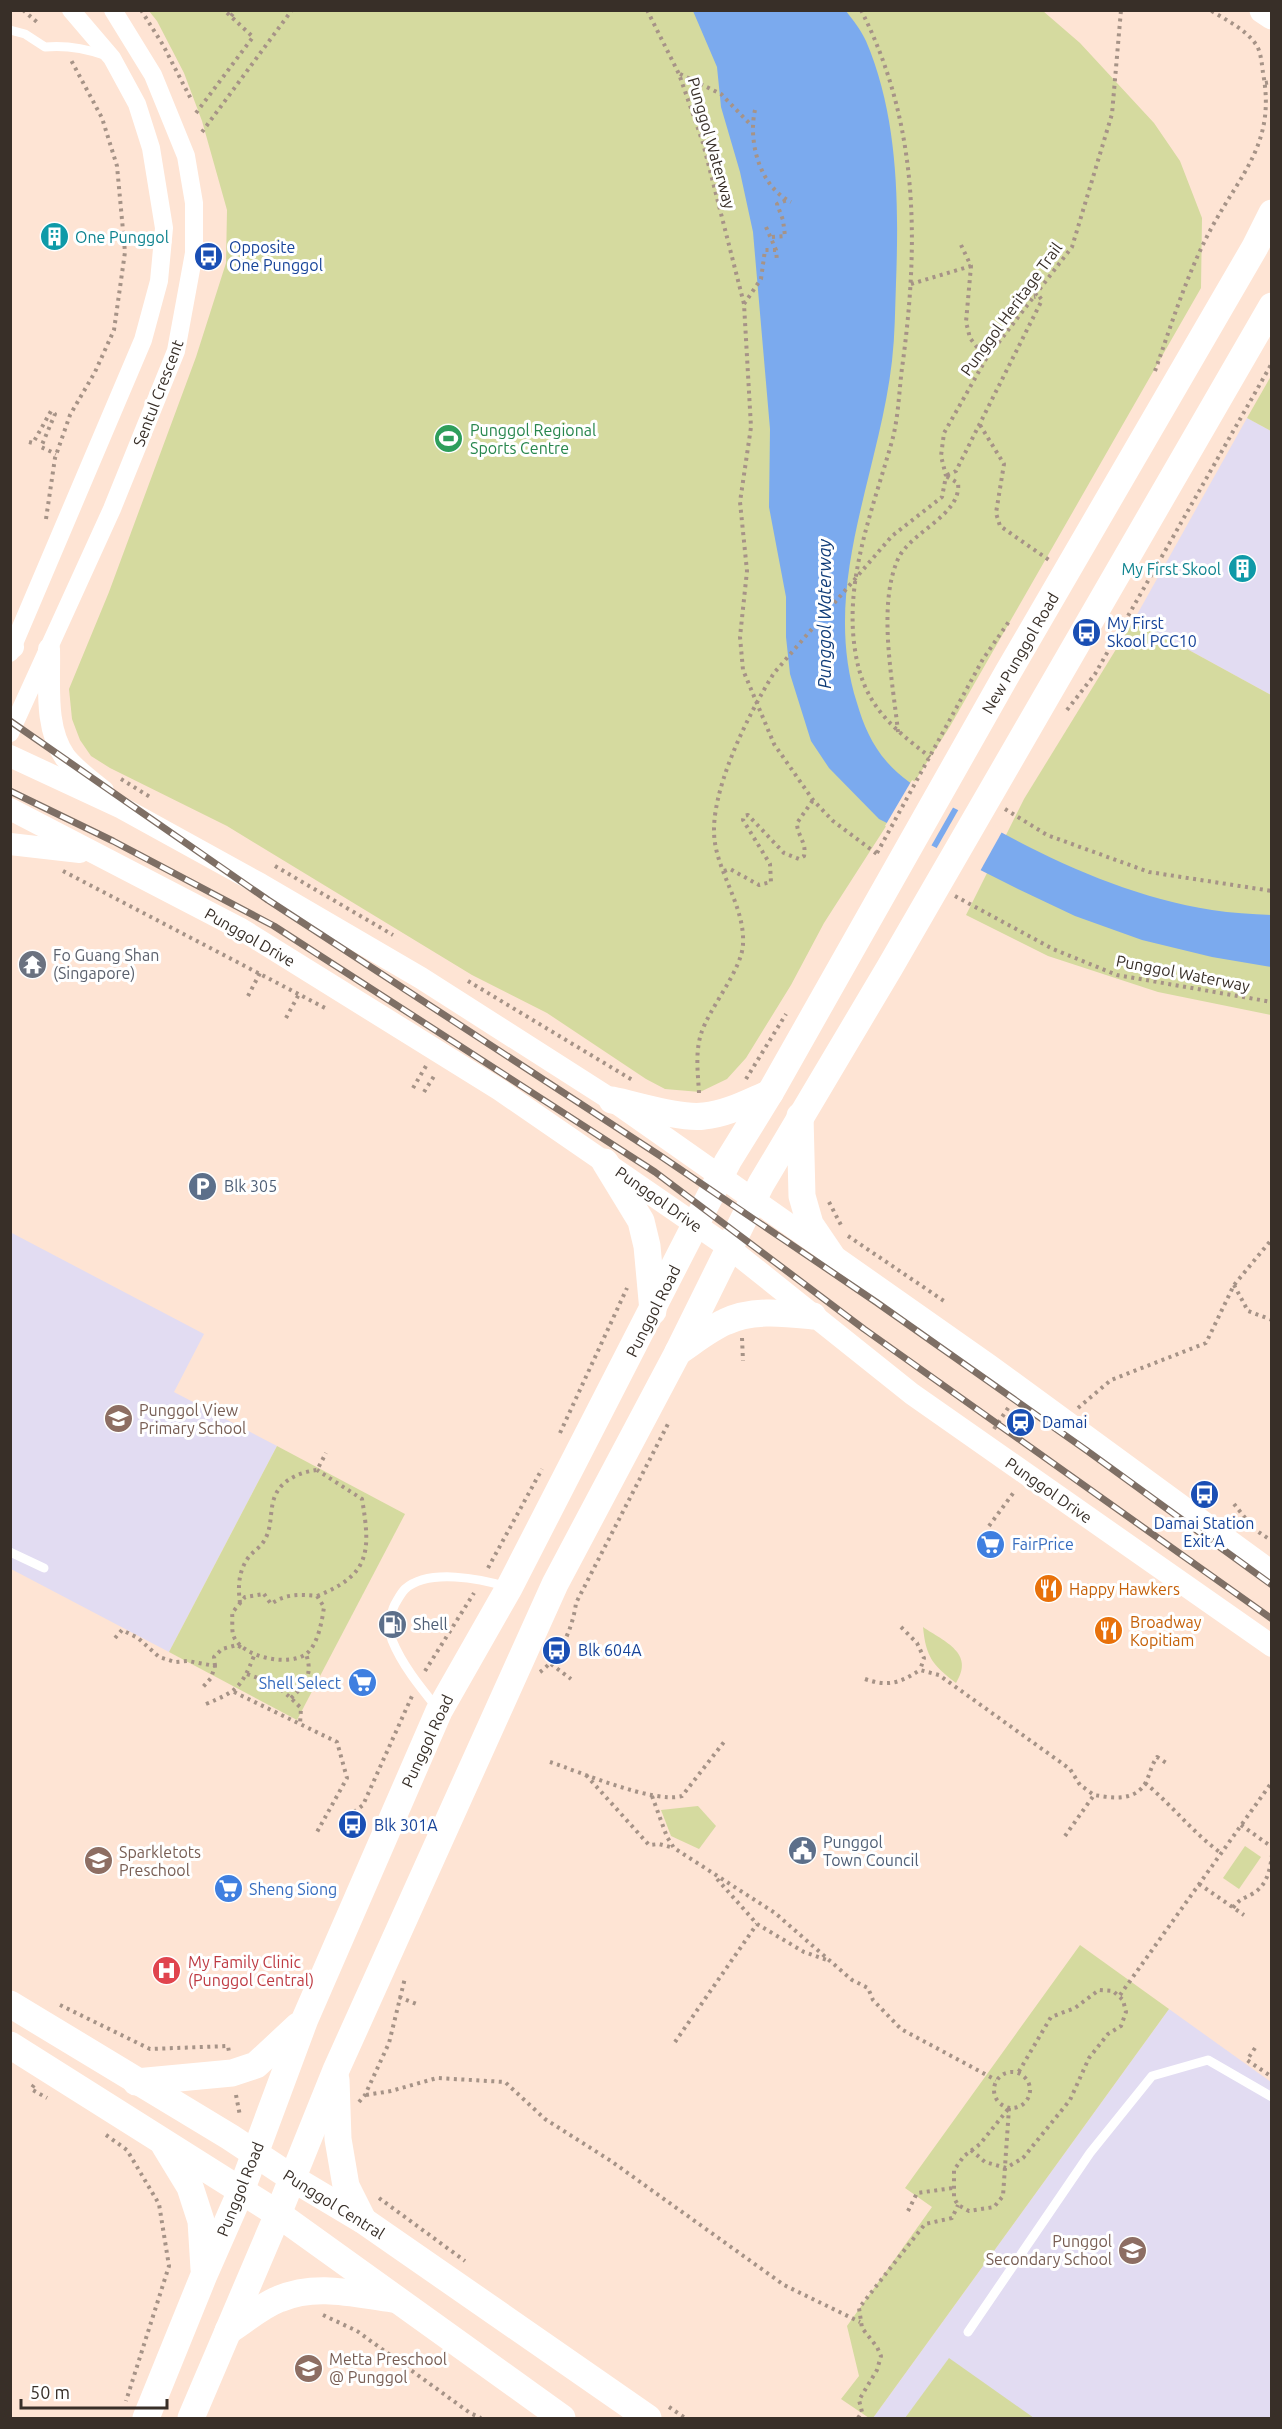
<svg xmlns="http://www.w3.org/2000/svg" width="1282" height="2429" viewBox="0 0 1282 2429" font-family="Ubuntu,sans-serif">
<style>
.education{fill:#e2dcf2}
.green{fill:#d5da9f}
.water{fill:#7baaee}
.pier{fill:#fee4d4}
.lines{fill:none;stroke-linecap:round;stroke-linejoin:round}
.path{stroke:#a69387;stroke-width:4;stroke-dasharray:3 4.5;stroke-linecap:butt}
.service{stroke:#fff;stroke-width:9}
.minor{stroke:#fff;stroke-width:18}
.tertiary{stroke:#fff;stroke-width:22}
.secondary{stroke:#fff;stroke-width:27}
.rail-casing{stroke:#7e6f65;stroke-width:7}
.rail{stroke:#fff;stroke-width:4.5;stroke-dasharray:14;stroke-linecap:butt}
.labels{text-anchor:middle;stroke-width:6;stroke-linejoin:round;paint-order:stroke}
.street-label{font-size:16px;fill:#382f28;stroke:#fff}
.culture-label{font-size:16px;fill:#0d838f;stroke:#fff;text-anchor:start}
.transit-label{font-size:16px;fill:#164399;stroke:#fff;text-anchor:start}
.leisure-label{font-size:16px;fill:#27864d;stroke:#fff;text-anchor:start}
.worship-label{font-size:16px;fill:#5b616d;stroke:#fff;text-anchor:start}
.service-label{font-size:16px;fill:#4e5e75;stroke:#fff;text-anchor:start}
.education-label{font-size:16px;fill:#785e54;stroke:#fff;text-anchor:start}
.shop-label{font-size:16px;fill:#366cbe;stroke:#fff;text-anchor:start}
.food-label{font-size:16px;fill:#c56008;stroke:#fff;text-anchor:start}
.health-label{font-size:16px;fill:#be3a42;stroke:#fff;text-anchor:start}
.water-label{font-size:18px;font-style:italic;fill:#113d79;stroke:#fff}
</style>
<rect width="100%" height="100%" fill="#fee4d4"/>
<g class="education">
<path d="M1247 418 1271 431V695L1134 620Z"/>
<path d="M10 1232 204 1334 174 1392 277 1446 169 1652 11 1569Z"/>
<path d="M1169 2009 1271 2082V2418H873Z"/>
</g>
<g class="green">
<path d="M149 11H1043L1080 43 1154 123 1180 161 1202 218 1201 288 949 728 824 923 791 985 746 1058 727 1079 700 1092 665 1089 646 1079 547 1013 472 975 227 826 110 768 91 756 80 740 72 719 69 689 109 592 196 357 226 263 227 210 202 121 184 73 157 21Z"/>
<path d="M1271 376V431L1247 418Z"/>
<path d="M1134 620 1271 695V1015L1158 992 1048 956 966 915 1024 799Z"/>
<path d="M277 1446 405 1514 297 1720 169 1652Z"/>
<path d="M923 1627C945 1642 975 1653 956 1683 933 1665 926 1658 923 1627Z"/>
<path d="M698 1806 716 1826 699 1849 671 1836 661 1810Z"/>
<path d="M1245 1846 1261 1857 1239 1889 1223 1878Z"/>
<path d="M1080 1945 1169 2009 873 2418H869L841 2399 859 2376 847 2326 932 2207 905 2188Z"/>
<path d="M949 2358 1034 2418H905Z"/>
</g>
<path class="water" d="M693 11H846C853 20 861 30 866 41 898 116 899 202 896 283 895 309 895 335 892 361 879 476 820 587 857 703 863 724 872 745 887 762 912 791 954 807 988 825 1058 864 1132 897 1212 910 1231 913 1252 914 1271 915V967L1212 957 1142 940 1075 916 1018 889 879 819 829 768 811 741 790 674 786 637V597L769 507 770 429 753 232 740 172 721 107 717 67Z"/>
<g class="pier">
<path d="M912 780 955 804 930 848 885 826Z"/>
<path d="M960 807 1003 830 979 873 935 851Z"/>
</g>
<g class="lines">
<g class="path">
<path d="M23 10 38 23"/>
<path d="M141 10 163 45 192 101"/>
<path d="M647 10 679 74 703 143 744 304 751 427 740 502 747 571 740 637 743 670 774 744 813 800 833 821 877 854"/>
<path d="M861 10C918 122 919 239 903 361 899 387 899 416 892 441 873 509 844 579 855 650 863 704 890 726 930 757"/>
<path d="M231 16 236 10"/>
<path d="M680 74 721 94 751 125"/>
<path d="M1265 83 1272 82"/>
<path d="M755 110C748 141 759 186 791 202"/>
<path d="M196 113 253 37 224 10"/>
<path d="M202 132 292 10"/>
<path d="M766 227 776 250 777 261"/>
<path d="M772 237 785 236 783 220 777 204 787 200"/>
<path d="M961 245 971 266 966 322 970 338 986 359"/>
<path d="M911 284 971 266"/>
<path d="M744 304 761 279 765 250H776"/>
<path d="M1155 371C1172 323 1187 273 1212 227 1242 172 1276 142 1263 73 1262 65 1261 53 1257 46 1247 30 1226 20 1210 10"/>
<path d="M980 425 1004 464 996 513 1000 526 1049 560"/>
<path d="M29 442 33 443 51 411 55 414 41 447 56 454"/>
<path d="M947 475 956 471 1042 300 1039 296 1034 297"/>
<path d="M46 519 55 458 70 415 95 372 114 330 125 252 117 166 102 118 71 60"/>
<path d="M1067 710 1095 674 1272 363"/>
<path d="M898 732C893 682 877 606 898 559 910 532 962 515 958 483L946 476"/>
<path d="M121 779 150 797"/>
<path d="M1005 809 1047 835 1149 872 1272 891"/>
<path d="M877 853 983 659 1010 620"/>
<path d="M275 866 393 935"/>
<path d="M63 871 327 1009"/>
<path d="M724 871 730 869 759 885 771 882 770 864 743 820 744 816 748 815 784 853 799 859 804 856C807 842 797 836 797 823L813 800"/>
<path d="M955 896 1053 949 1117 975 1272 1002"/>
<path d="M468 981 634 1081"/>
<path d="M248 996 260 973"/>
<path d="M286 1018 299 994"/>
<path d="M746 1079 786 1014"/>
<path d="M413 1088 426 1066"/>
<path d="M424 1092 436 1073"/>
<path d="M699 1093C698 1074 695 1053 701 1034 709 1008 742 970 743 944 745 909 720 876 715 843 707 795 749 713 774 673L892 536 942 497 946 476 941 456 944 433 986 359 1072 247 1112 114 1121 10"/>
<path d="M829 1202 842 1227"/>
<path d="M848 1236 944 1301"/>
<path d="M1234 1285 1248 1311 1272 1320"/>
<path d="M742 1338 743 1361"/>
<path d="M1078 1408 1111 1380 1206 1343 1234 1285 1272 1239"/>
<path d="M994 1429 1010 1405"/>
<path d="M560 1433 627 1288"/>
<path d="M1234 1504 1254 1529 1272 1541"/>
<path d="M989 1526 1014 1492"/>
<path d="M488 1568 542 1469"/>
<path d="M264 1594 271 1604C285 1594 299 1594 317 1596L324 1607C322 1621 318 1645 306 1654 288 1667 243 1657 234 1637 231 1631 233 1620 232 1613L245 1597Z"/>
<path d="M317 1596C370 1575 371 1552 362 1499L317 1470"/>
<path d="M240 1603C238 1588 238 1572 248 1558 252 1552 260 1548 264 1541 273 1527 269 1510 275 1496 282 1479 301 1472 317 1470L326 1453"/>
<path d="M901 1627 917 1643 924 1658 920 1670"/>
<path d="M115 1638 122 1630 138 1638 159 1657 175 1662 188 1661 215 1666 211 1678 203 1687"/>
<path d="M551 1664 571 1679"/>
<path d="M215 1666 214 1657 222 1649 237 1645 242 1648"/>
<path d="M425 1671 474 1593"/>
<path d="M540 1672C560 1658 573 1627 576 1603L669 1422"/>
<path d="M247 1674C275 1684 280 1687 301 1708L300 1724"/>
<path d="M865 1679C888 1687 900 1683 920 1670L939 1675 1070 1769 1080 1785 1094 1795"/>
<path d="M234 1692 337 1742 347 1778 317 1832"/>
<path d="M291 1698C306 1684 313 1674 306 1654"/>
<path d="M206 1704C237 1691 241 1688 254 1656L251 1654"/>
<path d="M550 1762C580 1772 654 1804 682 1796L724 1742"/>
<path d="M586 1775 649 1845 659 1844 674 1848"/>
<path d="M1145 1783C1172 1805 1193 1833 1221 1853"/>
<path d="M652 1796 667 1837 674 1848 775 1913 852 1980 868 1988 873 2000 901 2029 996 2080"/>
<path d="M354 1812 363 1805 412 1696"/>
<path d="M1241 1825 1272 1847"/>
<path d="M1065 1836 1094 1795C1112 1798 1135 1802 1146 1782 1150 1774 1151 1766 1157 1757L1168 1764"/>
<path d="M717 1879 757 1924 804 1952 827 1960"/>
<path d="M1199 1884 1244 1915"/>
<path d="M1233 1908C1239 1899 1243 1899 1252 1894 1267 1886 1270 1870 1272 1855"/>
<path d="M1120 1995 1272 1782"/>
<path d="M399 1997 419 2005"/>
<path d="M60 2005 150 2049 228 2046 229 2052"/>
<path d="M675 2042 757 1924"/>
<path d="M1255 2048 1247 2060 1272 2077"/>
<circle cx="1012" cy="2090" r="18"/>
<path d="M34 2085 31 2089 47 2098"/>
<path d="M236 2095 240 2116"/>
<path d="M366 2095 391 2091 437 2078 505 2082 545 2119 611 2161 784 2285 860 2322"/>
<path d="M359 2102 365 2095 389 2043 405 1978"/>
<path d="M1009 2108 1003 2196 994 2207 969 2211 958 2205 954 2198V2170L964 2156 980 2144Z"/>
<path d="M106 2135 127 2150 159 2204 169 2266 126 2401"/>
<path d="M971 2150 985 2162 1006 2168 1023 2158 1070 2100 1089 2058 1108 2034 1121 2026 1126 2012 1123 2000 1113 1991 1099 1990 1075 2008 1051 2017 1018 2073"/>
<path d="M379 2198 465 2261"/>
<path d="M908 2211 917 2193 953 2188"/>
<path d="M323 2315 357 2331 470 2413 481 2418"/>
<path d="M669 2407 685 2418"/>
<path d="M858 2418 862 2412 859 2400 877 2370 881 2356 877 2347 862 2328 859 2308 925 2224 952 2218 958 2205"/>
</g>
<g class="service">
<path d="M10 30 25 34 45 47C66 45 84 48 104 55"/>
<path d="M10 1552 44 1568"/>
<path d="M438 1709C421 1688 402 1665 392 1640 388 1630 390 1614 395 1604 398 1599 401 1593 405 1589 429 1568 481 1579 508 1587"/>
<path d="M968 2332 1090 2153 1152 2076 1208 2060 1272 2097"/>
</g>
<g class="minor">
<path d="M10 653 143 340 159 281 164 228 151 148 137 104 112 58 71 10"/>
<path d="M10 733 112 509 176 351 194 253V203L186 156 153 75 113 10"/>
</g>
<g class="tertiary">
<path d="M10 649 13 647"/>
<path d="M49 649C50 684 44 727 65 757 75 770 91 781 103 791"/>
<path d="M10 756 122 808 260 884 421 978 612 1100 989 1365 1272 1572"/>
<path d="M10 809 241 929 500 1090 728 1247 912 1394 1272 1646"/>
<path d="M10 844 80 852"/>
</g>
<g class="secondary">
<path d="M1263 10 1272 16"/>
<path d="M612 1100C637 1105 680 1119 704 1116 727 1114 749 1102 770 1093"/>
<path d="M800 1116 802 1196 810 1224 831 1255"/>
<path d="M605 1162 641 1221 647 1246 653 1311"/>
<path d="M678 1352C693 1342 709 1329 725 1322 752 1309 784 1313 813 1316"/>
<path d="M10 2004 230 2137 292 2178 364 2221 648 2418"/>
<path d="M10 2045 278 2214 562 2418"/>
<path d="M336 2080 338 2139 346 2186 363 2220"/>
<path d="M136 2082 232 2073 256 2065 298 2026"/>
<path d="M165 2146 190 2187 201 2221 204 2269"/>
<path d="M228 2331C244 2321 261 2306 279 2299 316 2283 355 2294 393 2299"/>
<path d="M146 2418 204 2275 241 2191 305 2019 439 1711 509 1588 728 1161 770 1093 1007 674 1255 247 1272 213"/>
<path d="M191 2418 278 2214 336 2070 555 1584 678 1352 761 1184 890 967 1272 306"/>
</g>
<defs>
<g id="rail">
<path d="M10 721 268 900 662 1157 876 1302 1086 1450 1272 1585"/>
<path d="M10 791 113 841 274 926 655 1172 864 1329 1272 1619"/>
</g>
</defs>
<use href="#rail" class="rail-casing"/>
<use href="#rail" class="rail"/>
</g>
<defs>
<symbol id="building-disc" viewBox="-11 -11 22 22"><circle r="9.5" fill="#0f9aa8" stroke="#fff"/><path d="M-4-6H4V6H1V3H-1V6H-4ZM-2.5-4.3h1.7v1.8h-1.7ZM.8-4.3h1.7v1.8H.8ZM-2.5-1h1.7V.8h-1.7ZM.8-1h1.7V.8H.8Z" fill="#fff"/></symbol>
<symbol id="bus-disc" viewBox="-11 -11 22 22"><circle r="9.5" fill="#1a4fb4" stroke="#fff"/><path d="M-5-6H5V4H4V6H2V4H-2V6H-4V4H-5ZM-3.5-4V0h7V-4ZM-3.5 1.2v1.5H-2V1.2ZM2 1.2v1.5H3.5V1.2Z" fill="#fff"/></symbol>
<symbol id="stadium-disc" viewBox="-11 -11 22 22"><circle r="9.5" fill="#2e9e5b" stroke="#fff"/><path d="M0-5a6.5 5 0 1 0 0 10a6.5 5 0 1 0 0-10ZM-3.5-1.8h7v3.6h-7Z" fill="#fff"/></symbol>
<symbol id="temple-disc" viewBox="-11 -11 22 22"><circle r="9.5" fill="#6b7280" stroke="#fff"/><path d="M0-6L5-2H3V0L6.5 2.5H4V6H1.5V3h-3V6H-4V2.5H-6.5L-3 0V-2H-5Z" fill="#fff"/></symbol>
<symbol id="parking-disc" viewBox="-11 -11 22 22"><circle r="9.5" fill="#5c6f8a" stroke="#fff"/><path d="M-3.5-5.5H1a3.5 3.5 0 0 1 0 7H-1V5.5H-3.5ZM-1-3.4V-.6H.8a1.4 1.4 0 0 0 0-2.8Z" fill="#fff"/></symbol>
<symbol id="school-disc" viewBox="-11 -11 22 22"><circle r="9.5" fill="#8d6e63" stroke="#fff"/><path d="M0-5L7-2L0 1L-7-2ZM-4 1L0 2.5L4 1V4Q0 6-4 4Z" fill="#fff"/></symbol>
<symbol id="station-disc" viewBox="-11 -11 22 22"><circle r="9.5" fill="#1a4fb4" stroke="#fff"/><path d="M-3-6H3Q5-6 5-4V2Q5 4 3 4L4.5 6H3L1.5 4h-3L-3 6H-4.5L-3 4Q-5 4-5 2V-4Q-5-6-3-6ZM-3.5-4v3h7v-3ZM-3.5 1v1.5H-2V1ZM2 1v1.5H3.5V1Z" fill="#fff"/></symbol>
<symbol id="supermarket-disc" viewBox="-11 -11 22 22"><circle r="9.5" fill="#3f7fe0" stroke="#fff"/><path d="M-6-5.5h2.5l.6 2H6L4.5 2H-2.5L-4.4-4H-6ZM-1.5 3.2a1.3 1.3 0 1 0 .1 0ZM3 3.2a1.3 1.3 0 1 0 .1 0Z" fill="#fff"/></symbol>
<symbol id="restaurant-disc" viewBox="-11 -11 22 22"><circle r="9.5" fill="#e8710a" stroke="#fff"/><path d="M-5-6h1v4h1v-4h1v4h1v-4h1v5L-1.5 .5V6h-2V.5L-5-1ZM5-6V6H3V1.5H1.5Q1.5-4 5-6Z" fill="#fff"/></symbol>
<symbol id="fuel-disc" viewBox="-11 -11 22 22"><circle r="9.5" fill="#5c6f8a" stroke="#fff"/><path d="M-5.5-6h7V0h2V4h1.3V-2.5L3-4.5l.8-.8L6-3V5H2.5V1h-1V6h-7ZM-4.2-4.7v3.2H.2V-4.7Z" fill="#fff"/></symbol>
<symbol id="civic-disc" viewBox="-11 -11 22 22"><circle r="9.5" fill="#5c6f8a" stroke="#fff"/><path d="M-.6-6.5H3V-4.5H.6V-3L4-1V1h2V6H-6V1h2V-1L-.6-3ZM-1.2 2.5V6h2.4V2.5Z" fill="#fff"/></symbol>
<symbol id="hospital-disc" viewBox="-11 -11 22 22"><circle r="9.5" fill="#e0444e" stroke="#fff"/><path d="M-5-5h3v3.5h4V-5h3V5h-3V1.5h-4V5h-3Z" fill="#fff"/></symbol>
</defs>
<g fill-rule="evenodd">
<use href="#building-disc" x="38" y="220" width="33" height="33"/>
<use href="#bus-disc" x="192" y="240" width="33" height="33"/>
<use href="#stadium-disc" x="432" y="422" width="33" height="33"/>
<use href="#building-disc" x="1226" y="552" width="33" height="33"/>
<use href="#bus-disc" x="1070" y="616" width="33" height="33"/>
<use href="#temple-disc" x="16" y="948" width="33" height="33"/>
<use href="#parking-disc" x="186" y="1170" width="33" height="33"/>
<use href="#school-disc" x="102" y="1402" width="33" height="33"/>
<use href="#station-disc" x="1004" y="1406" width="33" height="33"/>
<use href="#bus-disc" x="1188" y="1478" width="33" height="33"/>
<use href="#supermarket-disc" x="974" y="1528" width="33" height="33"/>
<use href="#restaurant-disc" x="1032" y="1572" width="33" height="33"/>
<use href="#fuel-disc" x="376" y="1608" width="33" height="33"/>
<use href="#restaurant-disc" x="1092" y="1614" width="33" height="33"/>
<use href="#bus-disc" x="540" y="1634" width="33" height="33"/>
<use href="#supermarket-disc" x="346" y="1666" width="33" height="33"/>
<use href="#bus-disc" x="336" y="1808" width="33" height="33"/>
<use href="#civic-disc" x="786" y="1834" width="33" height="33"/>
<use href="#school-disc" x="82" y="1844" width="33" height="33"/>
<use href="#supermarket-disc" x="212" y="1872" width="33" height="33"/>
<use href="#hospital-disc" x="150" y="1954" width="33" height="33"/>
<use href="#school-disc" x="1116" y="2234" width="33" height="33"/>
<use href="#school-disc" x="292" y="2352" width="33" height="33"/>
</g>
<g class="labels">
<g class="street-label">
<text transform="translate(712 143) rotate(74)" y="6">Punggol Waterway</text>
<text transform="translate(1011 309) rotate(-54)" y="6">Punggol Heritage Trail</text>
<text transform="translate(158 393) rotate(-69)" y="6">Sentul Crescent</text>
<text transform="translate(1020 653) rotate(-60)" y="6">New Punggol Road</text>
<text transform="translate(250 937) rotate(30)" y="6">Punggol Drive</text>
<text transform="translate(1183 973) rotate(11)" y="6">Punggol Waterway</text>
<text transform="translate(659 1199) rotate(35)" y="6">Punggol Drive</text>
<text transform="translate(653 1311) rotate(-63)" y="6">Punggol Road</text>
<text transform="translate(1049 1490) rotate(35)" y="6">Punggol Drive</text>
<text transform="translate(427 1741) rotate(-65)" y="6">Punggol Road</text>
<text transform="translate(240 2189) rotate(-68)" y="6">Punggol Road</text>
<text transform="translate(334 2204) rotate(32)" y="6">Punggol Central</text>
</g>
<g class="culture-label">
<text x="75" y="243">One Punggol</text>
<text x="1221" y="575" text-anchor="end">My First Skool</text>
</g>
<g class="transit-label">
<text x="229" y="253">Opposite<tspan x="229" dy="18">One Punggol</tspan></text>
<text x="1107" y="629">My First<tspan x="1107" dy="18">Skool PCC10</tspan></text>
<text x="1042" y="1428">Damai</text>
<text x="1204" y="1529" text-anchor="middle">Damai Station<tspan x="1204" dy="18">Exit A</tspan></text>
<text x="578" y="1656">Blk 604A</text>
<text x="374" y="1831">Blk 301A</text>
</g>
<g class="leisure-label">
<text x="470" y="436">Punggol Regional<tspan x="470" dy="18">Sports Centre</tspan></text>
</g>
<g class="worship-label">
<text x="53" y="961">Fo Guang Shan<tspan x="53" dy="18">(Singapore)</tspan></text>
</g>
<g class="service-label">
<text x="224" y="1192">Blk 305</text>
<text x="413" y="1630">Shell</text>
<text x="823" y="1848">Punggol<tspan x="823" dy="18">Town Council</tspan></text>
</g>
<g class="education-label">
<text x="139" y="1416">Punggol View<tspan x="139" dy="18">Primary School</tspan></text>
<text x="119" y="1858">Sparkletots<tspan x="119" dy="18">Preschool</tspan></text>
<text x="1112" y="2247" text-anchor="end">Punggol<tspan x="1112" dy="18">Secondary School</tspan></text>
<text x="329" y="2365">Metta Preschool<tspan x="329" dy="18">@ Punggol</tspan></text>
</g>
<g class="shop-label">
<text x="1012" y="1550">FairPrice</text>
<text x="341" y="1689" text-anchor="end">Shell Select</text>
<text x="249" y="1895">Sheng Siong</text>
</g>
<g class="food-label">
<text x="1069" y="1595">Happy Hawkers</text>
<text x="1130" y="1628">Broadway<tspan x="1130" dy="18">Kopitiam</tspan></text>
</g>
<g class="health-label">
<text x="188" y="1968">My Family Clinic<tspan x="188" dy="18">(Punggol Central)</tspan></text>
</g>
<g class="water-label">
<text transform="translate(825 614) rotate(-90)" y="6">Punggol Waterway</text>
</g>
</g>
<rect width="1282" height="2429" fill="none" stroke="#382f28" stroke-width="24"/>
<path d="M21 2399v9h146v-9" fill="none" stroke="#382f28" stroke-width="3"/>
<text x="30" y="2399" font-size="18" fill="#382f28" stroke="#ffffff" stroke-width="4.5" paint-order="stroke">50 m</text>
</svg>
